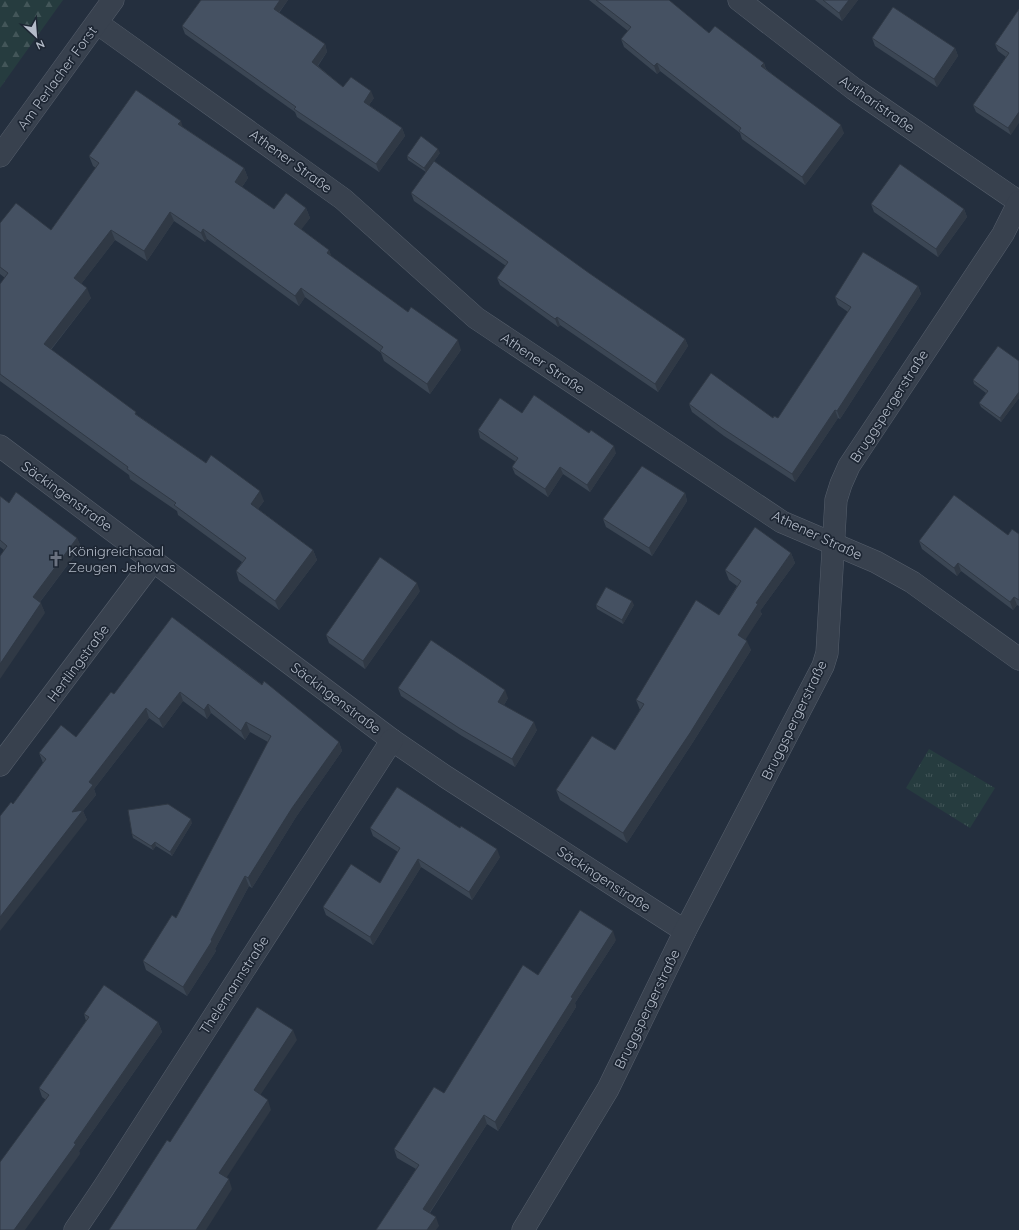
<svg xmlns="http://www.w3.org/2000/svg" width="1019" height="1230" viewBox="0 0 1019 1230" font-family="Quicksand,sans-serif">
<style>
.forest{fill:url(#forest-firs)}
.park{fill:url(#park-tufts)}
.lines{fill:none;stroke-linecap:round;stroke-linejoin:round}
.street-casing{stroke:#565f6c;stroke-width:23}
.street{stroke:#38414e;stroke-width:22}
.wall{fill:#3b4654}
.shaded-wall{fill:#303945}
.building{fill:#455162;stroke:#303945}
.labels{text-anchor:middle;stroke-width:3.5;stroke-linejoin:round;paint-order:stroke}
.street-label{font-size:14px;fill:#b4bcc9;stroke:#1d2633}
.poi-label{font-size:14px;fill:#b4bcc9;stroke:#1d2633;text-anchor:start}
</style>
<defs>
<pattern id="forest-firs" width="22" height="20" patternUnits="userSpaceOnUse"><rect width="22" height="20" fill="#263c3f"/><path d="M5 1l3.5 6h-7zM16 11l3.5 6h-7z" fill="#435659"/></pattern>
<pattern id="park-tufts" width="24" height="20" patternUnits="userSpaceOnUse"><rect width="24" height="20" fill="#263c3f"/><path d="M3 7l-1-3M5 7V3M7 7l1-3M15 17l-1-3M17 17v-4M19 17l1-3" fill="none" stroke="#435659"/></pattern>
</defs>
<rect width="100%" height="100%" fill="#242f3e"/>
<path class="forest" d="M0 0H63L0 88Z"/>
<path class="park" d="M929 749 995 788 970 828 906 788Z"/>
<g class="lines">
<defs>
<g id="street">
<path d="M739 0 854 89 1019 202"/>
<path d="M97 23 343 199 476 318 782 522 876 562 912 582 1019 659"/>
<path d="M0 156 113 0"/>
<path d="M0 446 392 740 446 777 685 931"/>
<path d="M0 765 154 560"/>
<path d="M75 1230 104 1187 392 740"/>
<path d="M523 1230 608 1089 685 931 823 666 827 653 836 500 841 484 849 466 1003 234 1019 202"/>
</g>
</defs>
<use href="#street" class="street-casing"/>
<use href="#street" class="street"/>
</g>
<g class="wall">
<path d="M201 0H288L279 13 325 44 327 52 318 66 343 87 374 98 369 105 402 128 405 136 379 172 297 117 295 112 185 34 182 26Z"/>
<path d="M589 0H669L709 33 764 63 766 69 844 133 805 185 742 139 740 133 660 71 657 74 624 47 621 39 628 31Z"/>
<path d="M815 0H858L842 21Z"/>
<path d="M1019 9 1011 135 976 112 973 105 1006 57 998 51 995 44Z"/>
<path d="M872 38 955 48 958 56 937 87 875 46Z"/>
<path d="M183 127 244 168 248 178 242 187 274 209 306 208 310 218 301 229 329 250 331 256 408 312 461 350 430 394 384 361 381 353 305 297 299 306 207 239 205 242 174 221 147 261 115 240 81 284 91 298 51 350 137 415 206 463 264 501 258 509 313 550 317 560 279 610 239 581 236 571 242 562 178 515 177 511 130 479 129 475 0 381V284L5 278 0 274V223L51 230 96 168 93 166 89 156Z"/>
<path d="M440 153 426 172 408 160 407 156Z"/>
<path d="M411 193 589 273 685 339 688 346 658 392 560 325 558 327 500 285 497 278 506 266 414 201Z"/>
<path d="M871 204 964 209 967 217 938 257 874 212Z"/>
<path d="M918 286 921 294 840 419 838 418 795 482 724 436 692 412 689 404 773 418H778L848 312 838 305 835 297Z"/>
<path d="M1019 361V398L1001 422 981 407 979 403 986 393 974 384 973 380Z"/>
<path d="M522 413 616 453 590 492 563 474 548 497 515 474 512 467 516 462 480 438 478 430Z"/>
<path d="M685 493 687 501 652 556 606 527 603 519Z"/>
<path d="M0 496 9 503 77 538 81 547 40 602 45 613 4 550 0 547Z"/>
<path d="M1019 534V606L1017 605 1013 610 961 571 957 576 922 549 919 541 1008 535Z"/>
<path d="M791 553 795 563 760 611 762 614 745 639 751 650 693 742 627 843 560 800 556 790 615 750 640 710 636 700 719 615 737 586 729 580 725 570Z"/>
<path d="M420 591 365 669 329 643 326 635Z"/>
<path d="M596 605H634L623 624 597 609Z"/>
<path d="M172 617 339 742 342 751 296 817 252 888 249 886 215 949 216 951 187 996 146 970 143 961 176 918 268 742 250 732 245 740 211 713 207 719 183 701 163 728 149 718 94 789 96 795 83 811 87 820 13 804 43 763 39 753 76 737 114 694Z"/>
<path d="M398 688 508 698 504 705 537 730 515 767 462 736 401 696Z"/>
<path d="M192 823 172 856 156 846 153 850 133 838 132 834Z"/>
<path d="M370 828 500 857 472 900 421 867 373 945 326 915 323 907 380 883 398 852 373 836Z"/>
<path d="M616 940 575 1003 576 1007 498 1131 487 1124 430 1213 439 1226 376 1230 416 1169 397 1158 394 1149 444 1093Z"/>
<path d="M84 1014 158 1022 162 1032 79 1151 80 1154 46 1100 42 1097 39 1088 86 1021Z"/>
</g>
<g class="shaded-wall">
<path d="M280 0H288L276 16 274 9Z"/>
<path d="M849 0H858L842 21 839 13Z"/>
<path d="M325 44 327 52 315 69 312 62Z"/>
<path d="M955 48 958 56 937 87 934 79Z"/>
<path d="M657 63 660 71 657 74 654 66Z"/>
<path d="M764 63 766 71 761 66Z"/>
<path d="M371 91 374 98 366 109 364 102Z"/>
<path d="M1019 112V123L1011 135 1008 128Z"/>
<path d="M181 121 184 131 178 124Z"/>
<path d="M841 125 844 133 805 185 802 177Z"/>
<path d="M402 128 405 136 379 172 376 164Z"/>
<path d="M438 149 440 153 426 172 424 168Z"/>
<path d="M244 168 248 178 239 191 235 182Z"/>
<path d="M306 208 310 218 298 234 294 224Z"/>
<path d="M964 209 967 217 938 257 936 249Z"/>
<path d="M170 212 174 221 147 261 144 251Z"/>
<path d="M203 229 207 239 205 242 201 233Z"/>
<path d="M111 230 115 240 78 288 74 278Z"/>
<path d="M329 250 333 260 327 253Z"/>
<path d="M918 286 921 294 840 419 837 411Z"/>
<path d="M87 288 91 298 47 354 44 344Z"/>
<path d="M301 288 305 297 299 306 295 296Z"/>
<path d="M557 317 560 325 558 327 555 319Z"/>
<path d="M685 339 688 346 658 392 655 384Z"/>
<path d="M458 340 461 350 430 394 427 384Z"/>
<path d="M1019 392V398L1001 422 1000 418Z"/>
<path d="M835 410 838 418 795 482 792 474Z"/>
<path d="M614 446 616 453 590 492 587 485Z"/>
<path d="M560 467 563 474 548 497 545 489Z"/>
<path d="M260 491 264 501 255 513 251 504Z"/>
<path d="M685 493 687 501 652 556 649 548Z"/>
<path d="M77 538 81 547 36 607 33 597Z"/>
<path d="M313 550 317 560 279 610 275 601Z"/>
<path d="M791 553 795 563 760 611 762 614 742 645 738 635 756 603Z"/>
<path d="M958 563 961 571 957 576 954 568Z"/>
<path d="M417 583 420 591 365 669 363 661Z"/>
<path d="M1014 597 1017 605 1013 610 1010 602Z"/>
<path d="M632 601 634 605 623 624 622 620Z"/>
<path d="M41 603 45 613 0 679V664Z"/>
<path d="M747 641 751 650 693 742 627 843 623 833Z"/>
<path d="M505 690 508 698 501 710 498 702Z"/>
<path d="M180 692 183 701 163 728 159 719Z"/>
<path d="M208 704 211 713 207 719 204 710Z"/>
<path d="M146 708 149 718 94 789 96 795 83 811 87 820 0 931V917L89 782Z"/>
<path d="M246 722 250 732 245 740 241 731Z"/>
<path d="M534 722 537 730 515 767 512 759Z"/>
<path d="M339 742 342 751 296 817 252 888 248 878 292 808Z"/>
<path d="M191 819 192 823 172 856 170 852Z"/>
<path d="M155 842 156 846 153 850 151 846Z"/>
<path d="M497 849 500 857 472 900 469 892Z"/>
<path d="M418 859 421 867 373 945 370 937Z"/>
<path d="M245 876 249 886 215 949 216 951 187 996 183 987 211 940Z"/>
<path d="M613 931 616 940 575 1003 576 1007 498 1131 495 1122 571 997Z"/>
<path d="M158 1022 162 1032 79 1151 80 1154 25 1230H14Z"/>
<path d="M293 1030 297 1040 257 1100 254 1090Z"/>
<path d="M268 1100 271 1110 223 1183 219 1173Z"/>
<path d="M484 1115 487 1124 426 1218 423 1209Z"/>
<path d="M229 1179 232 1189 206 1230H196Z"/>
<path d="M436 1217 439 1226 436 1230H427Z"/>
</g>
<g class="building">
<path d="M201 0H280L274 9 325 44 312 62 343 87 351 77 371 91 364 102 402 128 376 164 294 109 296 107 182 26Z"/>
<path d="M596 0H669L709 33 715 26 764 63 761 66 841 125 802 177 739 131 741 128 657 63 654 66 621 39 631 27Z"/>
<path d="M823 0H849L839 13Z"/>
<path d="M893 7 955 48 934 79 872 38Z"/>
<path d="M1019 9V112L1008 128 973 105 1009 53 995 44Z"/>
<path d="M136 90 181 121 178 124 244 168 235 182 274 209 286 193 306 208 294 224 329 250 327 253 408 312 411 307 458 340 427 384 380 351 383 347 301 288 295 296 203 229 201 233 170 212 144 251 111 230 74 278 87 288 44 344 136 412 135 414 206 463 211 455 260 491 251 504 313 550 275 601 236 571 246 558 174 505 176 503 127 469 128 467 0 374V284L8 273 0 267V223L16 203 51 230 99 163 89 156Z"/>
<path d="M421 136 438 149 424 168 407 156Z"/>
<path d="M434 161 589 273 685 339 655 384 557 317 555 319 497 278 508 262 411 193Z"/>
<path d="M900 164 964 209 936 249 871 204Z"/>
<path d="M863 252 918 286 837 411 835 410 792 474 722 428 689 404 711 373 773 418 774 416 778 418 851 307 835 297Z"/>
<path d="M998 346 1019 361V392L1000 418 979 403 988 391 973 380Z"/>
<path d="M534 395 589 433 591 430 614 446 587 485 560 467 545 489 512 467 518 458 478 430 500 398 522 413Z"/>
<path d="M642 466 685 493 649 548 603 519Z"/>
<path d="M16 492 77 538 33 597 41 603 0 664V556L7 546 0 540V496L9 503Z"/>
<path d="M954 495 1008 535 1012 529 1019 534V600L1014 597 1010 602 958 563 954 568 919 541Z"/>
<path d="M755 527 791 553 756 603 758 604 738 635 747 641 690 733 623 833 556 790 592 736 615 750 644 704 636 700 696 600 719 615 741 581 725 570Z"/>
<path d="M380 557 417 583 363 661 326 635Z"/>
<path d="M606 587 632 601 622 620 596 605Z"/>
<path d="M172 617 262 685 264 681 339 742 292 808 248 878 245 876 211 940 212 941 183 987 143 961 172 915 176 918 271 736 246 722 241 731 208 704 204 710 180 692 159 719 146 708 89 782 93 785 72 812 83 810 0 917V816L11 802 13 804 46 759 39 753 61 725 76 737 111 692 114 694Z"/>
<path d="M431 640 505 690 498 702 534 722 512 759 459 728 398 688Z"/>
<path d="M397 787 460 828 461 826 497 849 469 892 418 859 370 937 323 907 351 864 380 883 400 848 370 828Z"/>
<path d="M168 804 191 819 170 852 155 842 151 846 132 834 128 810Z"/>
<path d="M580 910 613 931 571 997 573 998 495 1122 484 1115 423 1209 436 1217 427 1230H376L419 1165 394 1149 434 1087 444 1093 523 965 538 975Z"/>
<path d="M104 985 158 1022 74 1143 76 1144 14 1230H0V1162L49 1095 39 1088 89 1017 84 1014Z"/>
<path d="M257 1007 293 1030 254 1090 268 1100 219 1173 229 1179 196 1230H109L167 1140 170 1142Z"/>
</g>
<defs>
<symbol id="church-bare" viewBox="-9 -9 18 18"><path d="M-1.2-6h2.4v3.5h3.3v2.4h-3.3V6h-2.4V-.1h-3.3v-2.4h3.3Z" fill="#6b7280" stroke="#1d2633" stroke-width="2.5" paint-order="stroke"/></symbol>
</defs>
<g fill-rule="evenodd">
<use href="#church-bare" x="45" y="548" width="22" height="22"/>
</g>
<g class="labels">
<g class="street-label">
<text transform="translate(57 78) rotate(-54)" y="5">Am Perlacher Forst</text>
<text transform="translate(877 104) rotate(35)" y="5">Autharistraße</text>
<text transform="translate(291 161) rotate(36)" y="5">Athener Straße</text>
<text transform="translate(543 363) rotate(34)" y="5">Athener Straße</text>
<text transform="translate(889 406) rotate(-57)" y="5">Bruggspergerstraße</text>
<text transform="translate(67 496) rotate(36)" y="5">Säckingenstraße</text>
<text transform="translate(817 535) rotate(25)" y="5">Athener Straße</text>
<text transform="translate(78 663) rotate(-53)" y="5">Hertlingstraße</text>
<text transform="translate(336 698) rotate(37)" y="5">Säckingenstraße</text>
<text transform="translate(794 720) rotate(-64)" y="5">Bruggspergerstraße</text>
<text transform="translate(604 879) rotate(33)" y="5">Säckingenstraße</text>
<text transform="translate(234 985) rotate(-57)" y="5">Thelemannstraße</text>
<text transform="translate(647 1009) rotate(-64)" y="5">Bruggspergerstraße</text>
</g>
<g class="poi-label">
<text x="68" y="556">Königreichsaal<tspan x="68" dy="16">Zeugen Jehovas</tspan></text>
</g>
</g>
<g transform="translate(36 36) rotate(154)" stroke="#1d2633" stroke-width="3" paint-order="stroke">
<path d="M0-3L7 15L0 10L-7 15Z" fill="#b4bcc9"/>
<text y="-6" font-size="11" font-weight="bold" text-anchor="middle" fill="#b4bcc9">N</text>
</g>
</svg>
